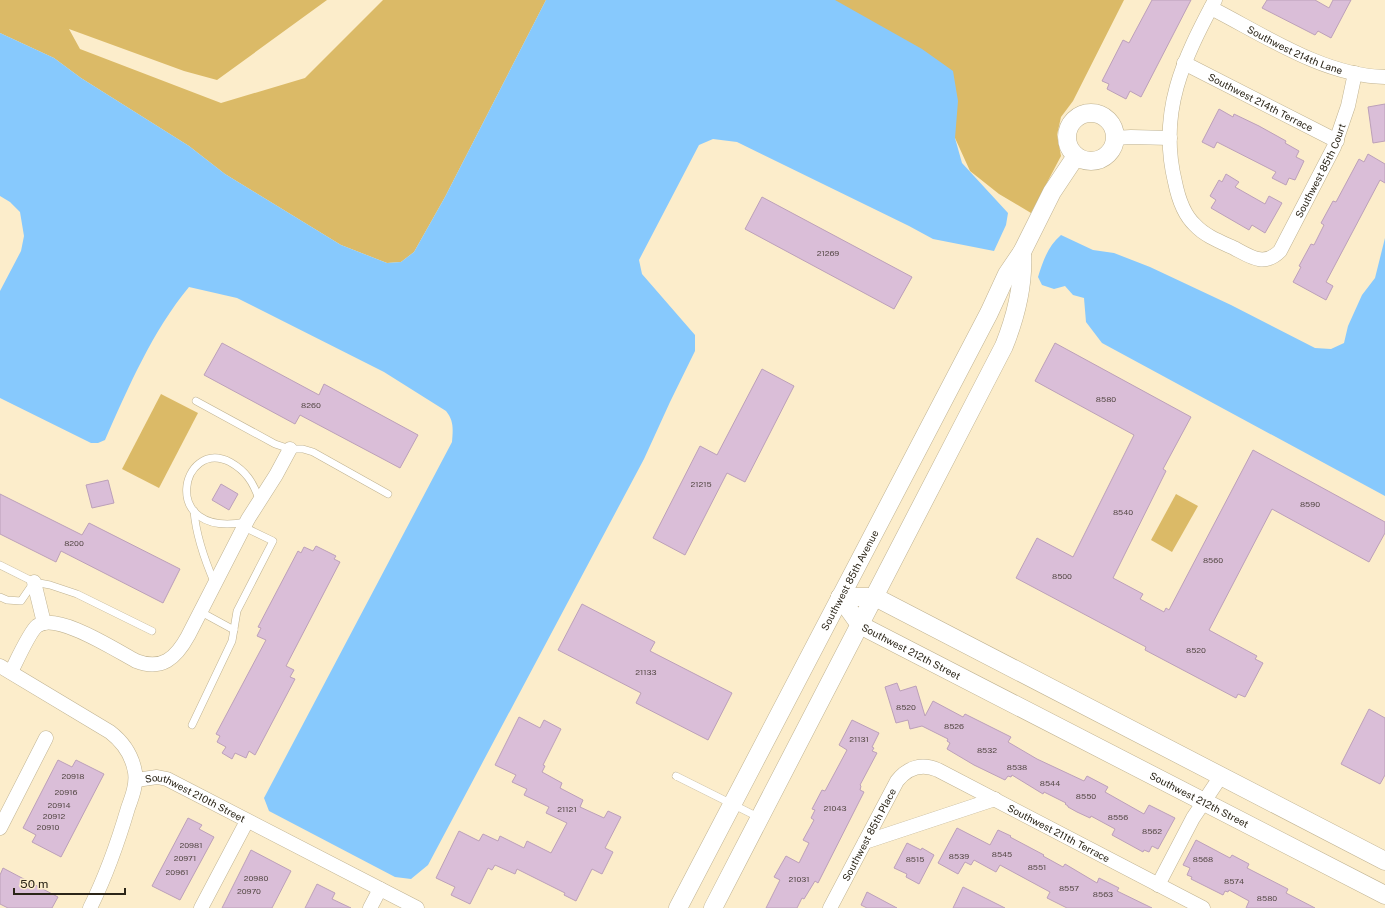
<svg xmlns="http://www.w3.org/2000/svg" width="1385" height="908" viewBox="0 0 1385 908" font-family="'Public Sans',sans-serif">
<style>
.green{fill:#dbba67}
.water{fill:#87c9fd}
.building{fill:#dabed8;stroke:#bca0b9}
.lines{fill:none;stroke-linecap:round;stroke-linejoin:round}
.service-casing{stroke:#bfb291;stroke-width:8}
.minor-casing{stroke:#bfb291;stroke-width:15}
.tertiary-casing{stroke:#bfb291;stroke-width:19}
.service{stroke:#fff;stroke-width:7}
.minor{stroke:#fff;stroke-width:14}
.tertiary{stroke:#fff;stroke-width:18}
.labels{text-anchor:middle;stroke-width:3.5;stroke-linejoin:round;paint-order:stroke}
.number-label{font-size:8px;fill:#574b48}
.street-label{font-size:10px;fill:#2b2518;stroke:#fcedcb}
</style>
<rect width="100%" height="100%" fill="#fcedcb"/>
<g class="green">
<path d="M0 0H327L217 80 184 71 69 29 80 49 221 103 305 78 383 0H546L445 197 414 252 401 262 387 263 341 245 225 174 189 146 81 78 54 58 0 33Z"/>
<path d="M832 0H1124L1073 101 1061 117 1057 135 1061 156 1031 213 999 194 970 171 955 138Z"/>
<path d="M161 394 198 413 159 488 122 469Z"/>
<path d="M1176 494 1198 506 1172 552 1151 540Z"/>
</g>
<g class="water">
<path d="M546 0H835L922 49 953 71 958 101 955 138 962 163 1008 213 1006 225 994 251 933 239 909 226 737 142 713 139 699 145 639 260 642 274 695 335V351L670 402 644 459 428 865 411 879 395 877 269 811 264 798 452 442C453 429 454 421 446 411L384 372 237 298 189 287C153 330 128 388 105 440L98 443H91L0 398V291L21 251 24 236 20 212 10 202 0 196V33L54 58 81 78 189 146 225 174 341 245 387 263 401 262 414 252 445 197Z"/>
<path d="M1061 235 1093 250 1114 253 1150 267 1231 305 1315 348 1331 349 1344 343 1348 326 1362 295 1375 278 1385 238V496L1102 343 1086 322 1084 298 1073 295 1065 286 1054 289 1042 285 1038 277C1043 261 1048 246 1061 235Z"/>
</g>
<g class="building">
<path d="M1152 0H1191L1141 97 1130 91 1126 99 1107 89 1109 84 1102 81 1123 40 1129 43Z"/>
<path d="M1267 0H1315L1329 8 1333 0H1351L1331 38 1318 31 1315 35 1262 8Z"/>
<path d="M1385 104V141L1373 143 1368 107Z"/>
<path d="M1219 109 1233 117 1234 114 1259 126 1286 141 1285 143 1299 151 1296 157 1304 161 1295 180 1289 178 1286 185 1272 178 1276 172 1217 142 1214 148 1202 142Z"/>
<path d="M1368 154 1385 164V183L1380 180 1326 282 1333 286 1326 300 1293 282 1301 267 1299 266 1311 244 1314 245 1324 225 1321 223 1333 201 1336 202 1359 159 1364 162Z"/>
<path d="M1226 174 1239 182 1235 187 1265 204 1269 196 1282 203 1265 233 1252 225 1249 230 1211 208 1216 200 1210 196 1219 180 1222 182Z"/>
<path d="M762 197 912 277 894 309 745 229Z"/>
<path d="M222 343 319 395 324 384 418 435 400 468 300 415 295 424 204 375Z"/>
<path d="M1055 343 1191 417 1163 469 1166 471 1113 578 1143 594 1140 599 1164 612 1166 608 1169 610 1253 450 1385 522V533L1369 562 1272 509 1209 630 1257 656 1255 659 1263 663 1245 697 1238 694 1236 698 1145 650 1146 647 1016 578 1037 538 1073 557 1134 435 1035 381Z"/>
<path d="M762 369 794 386 745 482 727 473 685 555 653 538 700 446 717 455Z"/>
<path d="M108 480 114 503 92 508 86 485Z"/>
<path d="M221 484 238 494 229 510 212 500Z"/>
<path d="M0 494 82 535 89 523 180 569 163 603 61 551 56 562 0 534Z"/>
<path d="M316 546 336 556 334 559 340 562 286 666 294 670 290 677 295 679 255 755 249 751 246 758 235 753 232 759 222 753 226 747 217 742 220 736 216 734 266 640 257 636 261 628 258 627 298 551 301 553 304 547 313 551Z"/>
<path d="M582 604 655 642 650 651 732 693 708 740 636 703 641 693 558 650Z"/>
<path d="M897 683 900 691 916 686 925 716 933 701 963 717 965 714 1011 737 1008 742 1037 759 1084 781 1087 776 1108 787 1105 792 1144 814 1149 805 1175 818 1158 849 1152 846 1149 852 1144 850 1143 852 1112 835 1115 829 1091 816 1090 818 1077 812 1068 807V806L1065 804 1066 803 1044 792 1043 794 1012 775 1011 777 1008 776 1005 780 974 765 947 749 950 743 947 741 948 739 922 726 910 729 908 720 896 723 885 687Z"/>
<path d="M1369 709 1385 718V775L1380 784 1341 764Z"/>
<path d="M519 717 540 728 544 720 561 729 543 765 545 766 542 772 562 783 560 788 583 800 580 807 604 818 608 811 621 817 605 848 613 852 602 874 592 869 576 901 564 895 565 893 517 869 515 874 495 865 492 870 488 868 470 904 451 895 455 887 436 878 459 831 479 841 483 834 498 841 500 836 524 848 527 841 551 853 567 823 546 813 549 807 524 795 527 789 512 782 516 775 495 765Z"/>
<path d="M852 720 879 733 872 747 874 748 872 751 877 753 860 785 861 786 860 790 864 792 818 883 815 881 804 899 802 898 797 908H766L780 880 774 877 786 856 799 863 809 843 803 840 814 820 811 818 815 810 812 809 822 790 825 791 847 750 839 745Z"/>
<path d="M58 760 72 767 76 760 104 774 61 857 32 842 36 835 23 828Z"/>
<path d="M188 818 202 825 199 829 214 837 180 900 152 886Z"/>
<path d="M957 828 990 845 998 830 1011 836 1010 837 1044 855 1043 856 1063 867 1065 864 1097 883 1099 878 1119 888 1117 891 1152 908H1067L1047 898 1050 892 1000 865 996 872 974 860 971 865 965 862 958 874 938 863Z"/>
<path d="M1196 840 1230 858 1232 855 1249 864 1247 868 1288 889 1286 893 1315 908H1246L1249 901 1229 890 1228 892 1225 891 1223 895 1191 879 1192 877 1187 875 1190 868 1183 865Z"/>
<path d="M907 843 921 850 922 848 934 855 919 884 906 877 907 874 894 868Z"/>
<path d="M251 850 291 871 272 908H222Z"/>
<path d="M3 868 58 897 52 908H8L0 904V875Z"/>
<path d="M317 884 335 893 332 899 351 908H305Z"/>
<path d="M963 887 1005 908H953Z"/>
<path d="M867 892 897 908H867L861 905Z"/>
</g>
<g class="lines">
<defs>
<g id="service">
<path d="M196 401 275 444 290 449H303L313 452 388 494"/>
<path d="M194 511C196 535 205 561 215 584"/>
<path d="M246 522C158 539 181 437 230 462 246 471 253 482 259 499"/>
<path d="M0 565 34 582 21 601 7 600 0 597"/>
<path d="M34 582 50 585 77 594 152 631"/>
<path d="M201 612 234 630"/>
<path d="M192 725 232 641 237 611 273 541 244 527"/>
<path d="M676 776 760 818"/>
</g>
<g id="minor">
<path id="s1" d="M1215 0C1183 60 1158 112 1175 182 1178 197 1183 214 1195 225 1205 236 1221 242 1234 248 1251 257 1264 267 1280 251L1334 147 1348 106 1355 73"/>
<path id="s2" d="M1211 8C1264 35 1324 76 1385 77"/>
<path id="s3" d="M1184 63 1337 141"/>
<path d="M1115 138 1131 137 1170 138"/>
<path d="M34 582 44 623"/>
<path d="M0 666 110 732C123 742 132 755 135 772 137 784 132 797 128 808 118 842 106 876 90 908"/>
<path d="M11 672C16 662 30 631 37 626 56 611 117 651 136 661 162 671 176 658 188 636L248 519 276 475 290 449"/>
<path id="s4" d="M136 780 157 777 167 779 417 908"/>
<path d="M0 828 46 738"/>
<path d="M865 842 995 799"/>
<path d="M1158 885 1193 818 1221 776"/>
<path d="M201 908 247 821"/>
<path d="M370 908 380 889"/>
<path id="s5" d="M830 908 897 781C908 767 922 763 938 770L1203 908"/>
</g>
<g id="tertiary">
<circle cx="1091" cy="137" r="24"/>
<path id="s6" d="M840 597 860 625 1385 895"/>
<path d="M840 597H875L1385 861"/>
<path id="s7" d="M678 908 989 313 1007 274 1022 252 1052 192 1076 156"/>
<path d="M713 908 1004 346C1016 316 1024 284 1022 252"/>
</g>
</defs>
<use href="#service" class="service-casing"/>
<use href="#minor" class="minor-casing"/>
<use href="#tertiary" class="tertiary-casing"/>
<use href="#service" class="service"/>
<use href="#minor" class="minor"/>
<use href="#tertiary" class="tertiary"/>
</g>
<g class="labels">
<g class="number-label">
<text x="828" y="256">21269</text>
<text x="1106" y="402">8580</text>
<text x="311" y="408">8260</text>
<text x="701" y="487">21215</text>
<text x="1310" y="507">8590</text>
<text x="1123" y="515">8540</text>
<text x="74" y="546">8200</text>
<text x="1213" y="563">8560</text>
<text x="1062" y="579">8500</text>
<text x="1196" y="653">8520</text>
<text x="646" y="675">21133</text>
<text x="906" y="710">8520</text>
<text x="954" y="729">8526</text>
<text x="859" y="742">21131</text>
<text x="987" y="753">8532</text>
<text x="1017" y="770">8538</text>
<text x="73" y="779">20918</text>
<text x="1050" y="786">8544</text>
<text x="66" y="795">20916</text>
<text x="1086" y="799">8550</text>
<text x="59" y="808">20914</text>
<text x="835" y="811">21043</text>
<text x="567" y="812">21121</text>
<text x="54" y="819">20912</text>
<text x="1118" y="820">8556</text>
<text x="48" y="830">20910</text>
<text x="1152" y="834">8562</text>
<text x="191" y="848">20981</text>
<text x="1002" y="857">8545</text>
<text x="959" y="859">8539</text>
<text x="185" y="861">20971</text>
<text x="915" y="862">8515</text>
<text x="1203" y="862">8568</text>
<text x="1037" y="870">8551</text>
<text x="177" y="875">20961</text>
<text x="256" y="881">20980</text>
<text x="799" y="882">21031</text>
<text x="1234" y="884">8574</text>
<text x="1069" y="891">8557</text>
<text x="249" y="894">20970</text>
<text x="1103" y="897">8563</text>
<text x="1267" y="901">8580</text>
</g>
<g class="street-label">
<text dy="4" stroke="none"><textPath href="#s2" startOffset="94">Southwest 214th Lane</textPath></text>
<text dy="4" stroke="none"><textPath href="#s3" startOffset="86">Southwest 214th Terrace</textPath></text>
<text dy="4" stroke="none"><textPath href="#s1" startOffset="426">Southwest 85th Court</textPath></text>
<text dy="4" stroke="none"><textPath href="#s7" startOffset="370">Southwest 85th Avenue</textPath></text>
<text dy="4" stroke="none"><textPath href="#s6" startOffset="92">Southwest 212th Street</textPath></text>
<text dy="4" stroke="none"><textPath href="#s4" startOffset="64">Southwest 210th Street</textPath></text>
<text dy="4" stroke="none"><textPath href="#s6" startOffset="416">Southwest 212th Street</textPath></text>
<text dy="4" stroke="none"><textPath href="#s5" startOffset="326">Southwest 211th Terrace</textPath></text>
<text dy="4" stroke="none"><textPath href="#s5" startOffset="83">Southwest 85th Place</textPath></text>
</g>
</g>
<path d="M14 888v6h111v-6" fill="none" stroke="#2b2518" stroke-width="2"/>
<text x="20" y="888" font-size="12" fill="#2b2518" stroke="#fcedcb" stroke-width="3" paint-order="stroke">50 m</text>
</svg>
